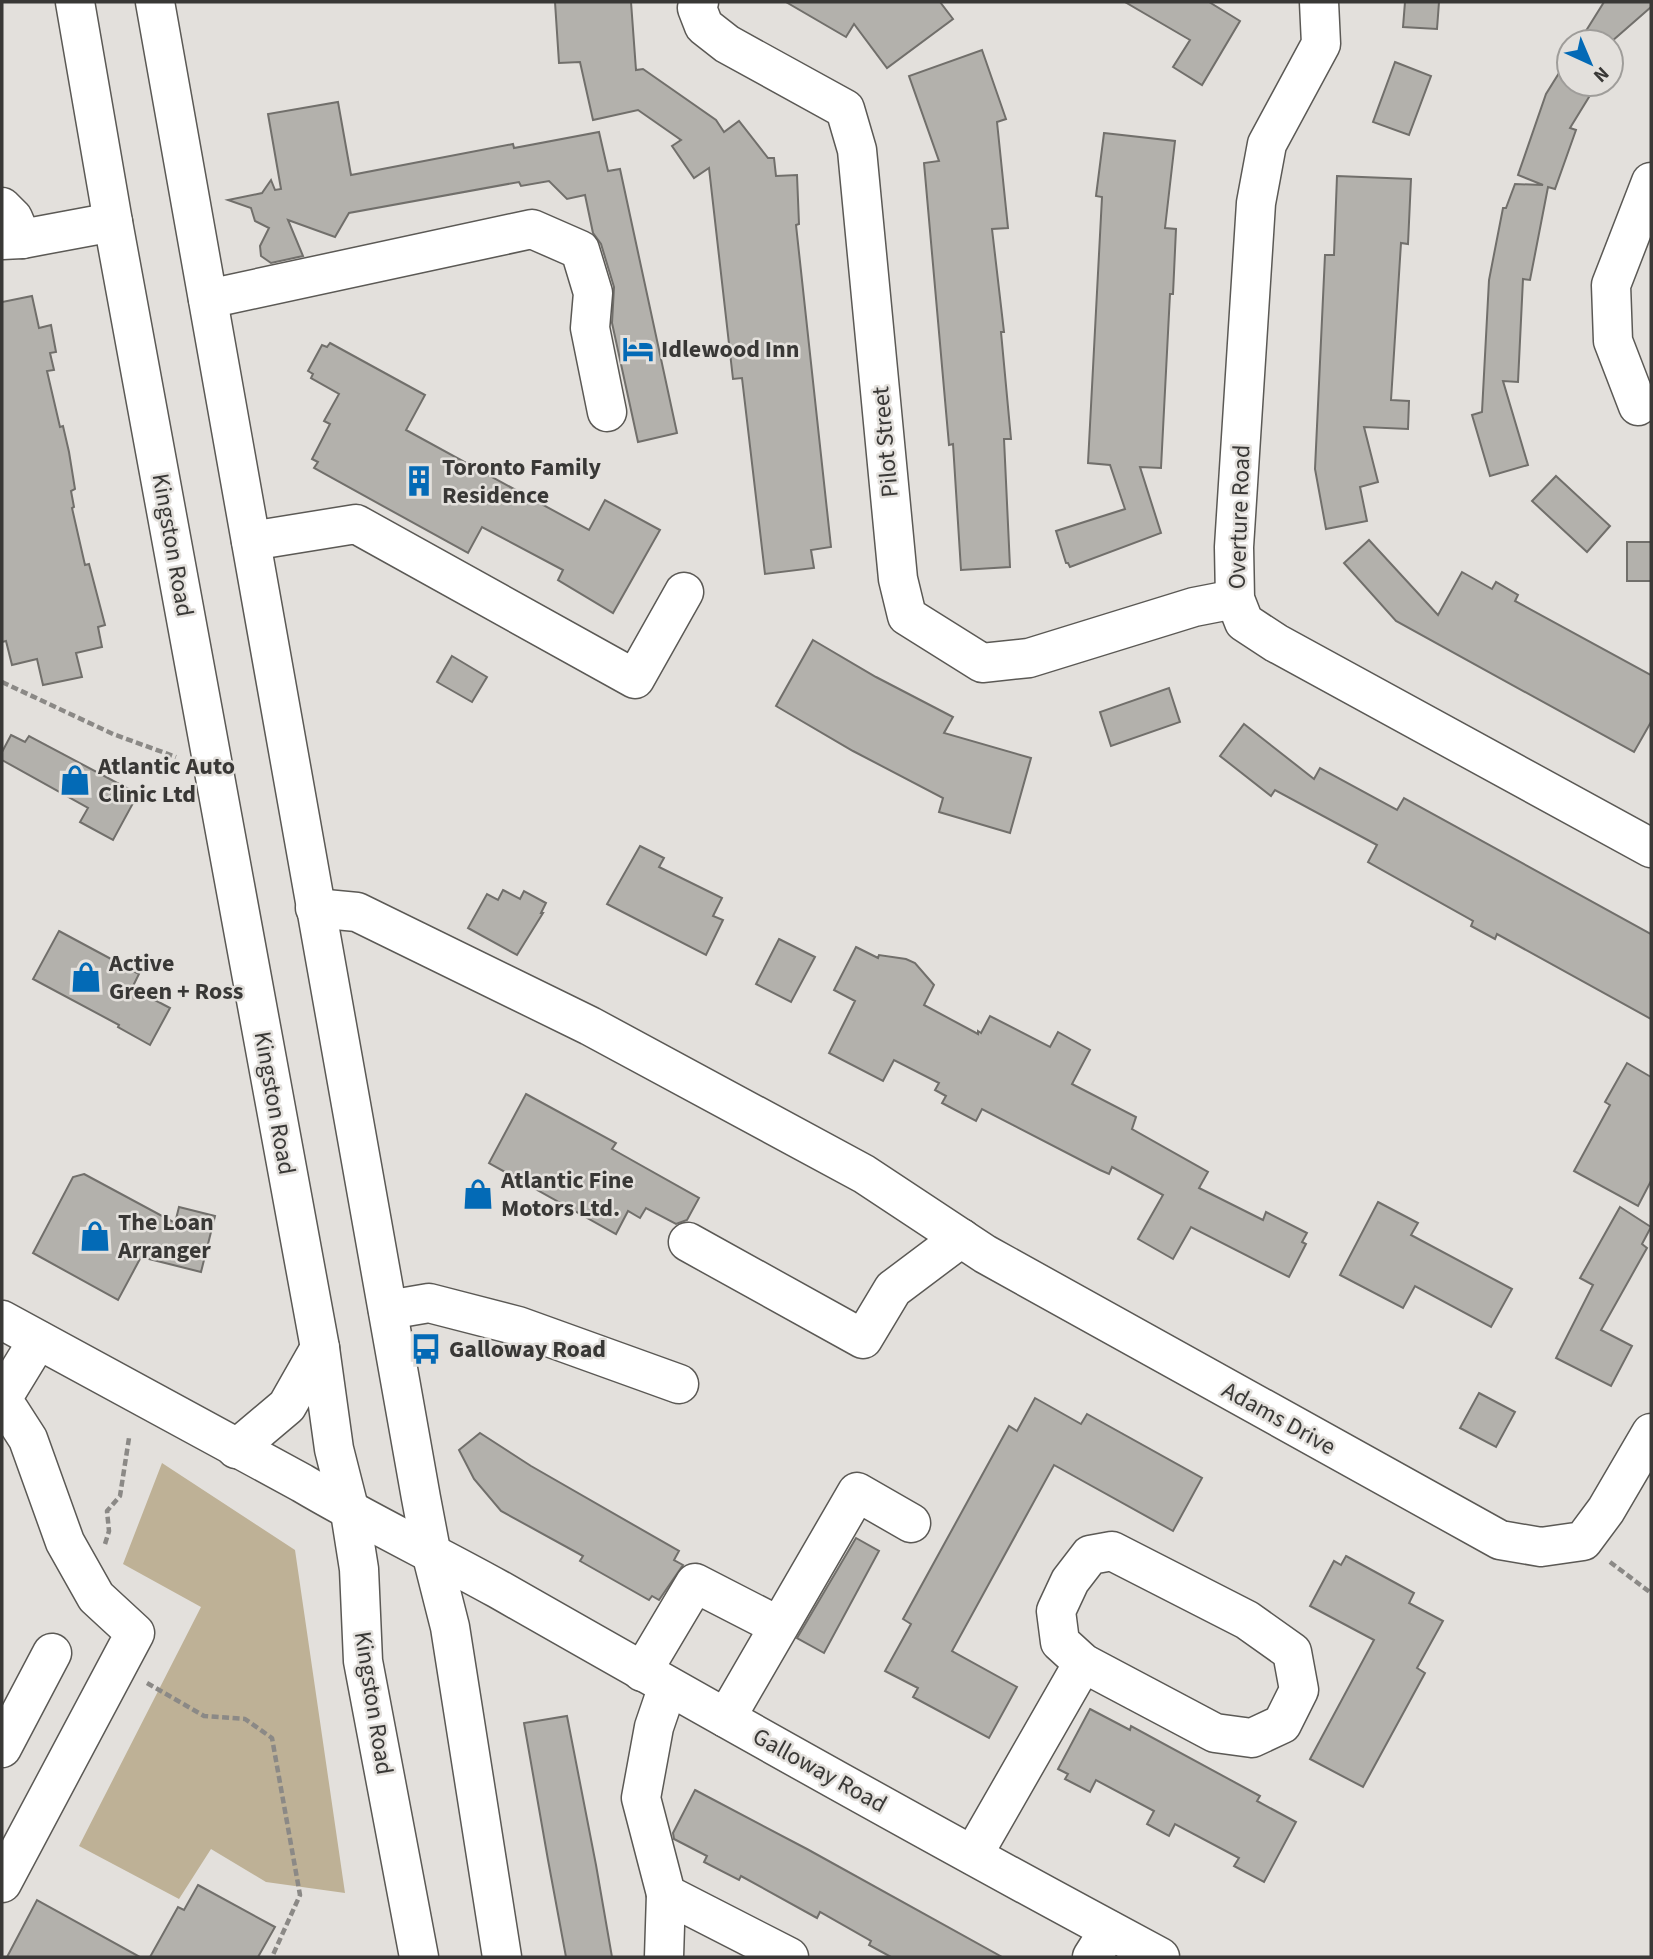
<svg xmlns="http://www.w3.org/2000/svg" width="1653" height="1959" viewBox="0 0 1653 1959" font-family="'Source Sans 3',sans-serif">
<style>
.green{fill:#beb196}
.building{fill:#b3b1ac;stroke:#716f6b;stroke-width:2}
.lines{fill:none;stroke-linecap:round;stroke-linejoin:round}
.minor-casing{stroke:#5b5955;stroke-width:41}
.major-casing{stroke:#5b5955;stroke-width:41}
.path{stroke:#8b8986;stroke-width:4.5;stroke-dasharray:7 3.5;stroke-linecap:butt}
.minor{stroke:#fff;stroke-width:38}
.major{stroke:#fff;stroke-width:38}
.labels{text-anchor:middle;stroke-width:5;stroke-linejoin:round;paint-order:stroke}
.poi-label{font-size:24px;font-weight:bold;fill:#393836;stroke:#e3e0dc;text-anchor:start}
.street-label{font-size:24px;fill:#393836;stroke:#e3e0dc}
</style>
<rect width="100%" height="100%" fill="#e3e0dc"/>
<path class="green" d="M162 1463 295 1550 345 1893 266 1882 211 1849 179 1899 79 1846 201 1607 123 1564Z"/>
<g class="building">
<path d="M555 2H631L636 70 643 69 716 120 724 132 739 121 768 158H774L776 176 797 175 799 224 796 225 831 547 811 550 814 568 765 574 742 378 733 379 709 168 694 178 672 146 681 140 638 110 593 120 580 62 559 63Z"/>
<path d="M786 2H940L953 19 887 68 854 24 846 37Z"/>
<path d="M1125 2H1209L1240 21 1202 85 1173 67 1190 40Z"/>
<path d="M1405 2H1439L1437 29 1403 27Z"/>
<path d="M1604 2H1651V7L1611 42H1579Z"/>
<path d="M982 50 1006 119 997 122 1008 228 992 229 1004 332H1001L1011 439H1004L1010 567 961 570 953 444 949 445 924 163 939 161 909 76Z"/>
<path d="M1569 57V84H1597L1570 128 1576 130 1555 189 1548 187 1530 280 1523 279 1518 382 1503 381 1528 465 1490 476 1472 415 1482 412 1489 280 1503 208H1506L1515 184 1543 185 1518 175 1546 94Z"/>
<path d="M1395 62 1431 76 1409 135 1373 122Z"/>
<path d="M338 102 351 175 513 144 514 148 599 132 608 171 620 169 677 433 638 442 612 323 614 287 601 244 593 233 585 195 567 199 549 181 521 186 519 182 349 213 335 237 288 220 303 256 271 263 261 256 260 246 269 228 255 221 251 208 228 200 262 193 271 180 275 190 281 189 268 114Z"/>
<path d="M1104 133 1175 141 1165 228 1176 229 1173 294H1170L1161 468 1140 467 1161 533 1070 567 1068 563H1066L1056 531 1125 509 1110 465 1088 463 1102 197 1096 196Z"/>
<path d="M1337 176 1411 179 1408 244 1401 243 1391 400 1409 401 1408 429 1364 427 1378 482 1360 487 1367 521 1326 529 1315 469 1325 255H1334Z"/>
<path d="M32 296 39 328 51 325 56 352 50 353 54 370 47 371 60 427 63 426 69 452 75 489 71 491 74 507 72 508 85 565 89 564 105 625 98 627 102 647 76 653 82 677 43 685 37 659 12 665 6 641 2 642V302Z"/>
<path d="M330 343 425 395 406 430 589 530 605 500 660 530 613 613 558 580 563 570 482 527 468 553 314 468 318 462 312 459 330 424 324 421 339 394 311 378 313 374 308 371 322 345 327 347Z"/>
<path d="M1556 476 1610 526 1587 552 1532 501Z"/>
<path d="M1369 540 1438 615 1462 572 1492 589 1496 582 1518 595 1515 601 1651 675V722L1634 752 1396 621 1344 563Z"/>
<rect x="1627" y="542" width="24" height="39"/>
<path d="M813 640 876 677 953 717 944 733 1031 758 1010 833 939 812 943 798 853 751 776 706Z"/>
<path d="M452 656 487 677 472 702 437 682Z"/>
<path d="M1169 688 1180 722 1111 746 1100 712Z"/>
<path d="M1244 724 1314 779 1320 768 1397 810 1404 798 1651 934V1019L1497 934 1495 939 1471 926 1473 921 1368 862 1377 845 1275 790 1271 796 1220 756Z"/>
<path d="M11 735 25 742 29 736 138 794 113 840 80 822 88 808 2 760V752Z"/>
<path d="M640 846 664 858 659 867 722 898 713 916 723 920 706 955 607 904Z"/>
<path d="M503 890 520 899 524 891 546 903 541 913H543L517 955 468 928 487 894 498 900Z"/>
<path d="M59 931 139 974 132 988 170 1008 150 1045 118 1027 119 1025 33 979Z"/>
<path d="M779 939 815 957 791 1002 756 984Z"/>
<path d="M856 947 878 958 879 955 906 959 915 963 934 985 924 1005 978 1034V1031L981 1033 990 1016 1050 1047 1058 1032 1090 1050 1072 1084 1136 1117 1132 1129 1208 1172 1199 1188 1263 1220 1266 1212 1307 1233 1302 1242 1306 1244 1289 1277 1191 1227 1173 1259 1138 1239 1163 1195 1112 1167 1109 1174 1100 1170 982 1109 976 1121 942 1103 946 1096 935 1090 939 1083 894 1060 883 1081 829 1053 855 1001 834 990Z"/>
<path d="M1627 1063 1651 1077V1181L1638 1206 1574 1171 1610 1105 1605 1102Z"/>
<path d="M526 1094 616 1143 612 1149 699 1198 687 1220 676 1224 646 1208 640 1218 628 1211 616 1234 489 1163Z"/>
<path d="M84 1174 175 1223 179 1207 215 1216 201 1272 141 1257 118 1300 33 1253 73 1177Z"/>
<path d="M1378 1202 1418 1223 1411 1235 1512 1289 1491 1327 1415 1286 1403 1308 1340 1275Z"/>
<path d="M1620 1207 1651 1227 1642 1244 1647 1248 1601 1330 1632 1346 1611 1386 1556 1358 1593 1285 1580 1278Z"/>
<path d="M1479 1393 1515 1412 1496 1447 1460 1428Z"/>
<path d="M1035 1398 1081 1424 1087 1414 1202 1478 1173 1531 1054 1465 952 1651 1017 1687 989 1738 913 1697 918 1688 885 1671 911 1624 903 1619 1009 1426 1017 1431Z"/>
<path d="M480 1433 531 1466 679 1551 674 1560 683 1565 659 1600 652 1596 649 1600 580 1561 583 1556 501 1511 474 1479 459 1450Z"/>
<path d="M856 1538 879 1551 824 1653 797 1638Z"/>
<path d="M1346 1556 1414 1593 1409 1603 1443 1621 1417 1668 1425 1673 1363 1787 1310 1759 1374 1640 1310 1606 1334 1561 1341 1565Z"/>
<path d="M1090 1709 1130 1730 1131 1726 1260 1796 1257 1801 1296 1822 1264 1882 1234 1866 1239 1858 1175 1824 1169 1836 1147 1824 1154 1811 1096 1780 1090 1792 1065 1779 1068 1774 1058 1769Z"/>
<path d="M567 1716 596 1865 612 1957H566L548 1860 524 1723Z"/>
<path d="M695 1790 807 1849 1002 1957H891L869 1945 871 1941 820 1912 817 1918 741 1876 739 1880 704 1862 707 1856 674 1839 673 1833Z"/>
<path d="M198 1885 275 1927 258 1957H150L178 1907 184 1910Z"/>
<path d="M37 1900 140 1957H7Z"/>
</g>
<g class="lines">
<defs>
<g id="minor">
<path d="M699 2 697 8 704 26 727 44 845 109 857 150 898 579 907 616 982 663 1029 658 1194 607 1235 599"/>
<path d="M1319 2 1321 44 1267 144 1256 203 1234 547 1235 599 1244 622 1276 643 1651 848"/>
<path d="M2 207 13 218 22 239"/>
<path d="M2 240 22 239 113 222"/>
<path d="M208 299 532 229 580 250 593 293 590 328 607 412"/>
<path d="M1638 406 1613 341 1611 285 1651 182"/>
<path d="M251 541 356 524 635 679 684 592"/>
<path d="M315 908 357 912 590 1026 864 1174 985 1254 1500 1540 1541 1547 1583 1541 1606 1510 1651 1433"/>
<path d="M688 1242 863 1339 893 1289 961 1238"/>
<path d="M388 1310 429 1303 518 1326 679 1384"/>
<path d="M2 1320 302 1483C366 1521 433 1553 498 1589 717 1714 937 1838 1160 1957"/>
<path d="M2 1399 38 1340"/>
<path d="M2 1405 10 1411 28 1439 65 1542 96 1597 135 1633 2 1883"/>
<path d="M1112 1551 1247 1620 1292 1652 1299 1690 1282 1724 1252 1738 1215 1733 1083 1663 1060 1642 1056 1611 1070 1581 1090 1555Z"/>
<path d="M642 1672 695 1583 769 1621"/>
<path d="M668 1686 654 1727 641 1798 666 1894 789 1957"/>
<path d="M726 1718 857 1492 911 1523"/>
<path d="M2 1748 52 1653"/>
<path d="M973 1855 1083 1663"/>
<path d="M664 1957 666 1894"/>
<path d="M1092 1957 1109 1930"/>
</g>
<g id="major">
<path d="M75 2 113 222 320 1348 334 1449 350 1512 359 1569 363 1661 419 1957"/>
<path d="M155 2 421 1498 432 1556 450 1627 502 1957"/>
<path d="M236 1449 287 1406 320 1348"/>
</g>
</defs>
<use href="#minor" class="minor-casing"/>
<use href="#major" class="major-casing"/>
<g class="path">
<path d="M2 682 113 734 176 757"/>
<path d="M105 1544 109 1531 107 1511 120 1496 129 1438"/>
<path d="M1610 1562 1651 1593"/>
<path d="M147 1683 204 1716 245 1719 272 1738 300 1895 272 1957"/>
</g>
<use href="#minor" class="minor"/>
<use href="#major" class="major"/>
</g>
<defs>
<symbol id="hotel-bare" viewBox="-9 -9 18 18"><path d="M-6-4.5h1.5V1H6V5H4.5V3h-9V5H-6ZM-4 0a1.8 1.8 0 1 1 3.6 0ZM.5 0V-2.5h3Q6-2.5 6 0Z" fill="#036ab6" stroke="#e3e0dc" stroke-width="2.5" paint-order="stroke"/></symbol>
<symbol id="building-bare" viewBox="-9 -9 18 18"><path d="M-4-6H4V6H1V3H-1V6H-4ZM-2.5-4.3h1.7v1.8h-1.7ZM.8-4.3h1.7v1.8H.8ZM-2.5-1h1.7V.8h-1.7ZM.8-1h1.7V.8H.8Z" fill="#036ab6" stroke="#e3e0dc" stroke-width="2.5" paint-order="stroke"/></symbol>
<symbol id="shop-bare" viewBox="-9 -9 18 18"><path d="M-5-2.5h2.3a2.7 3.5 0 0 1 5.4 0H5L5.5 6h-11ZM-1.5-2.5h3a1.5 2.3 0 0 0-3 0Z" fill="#036ab6" stroke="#e3e0dc" stroke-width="2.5" paint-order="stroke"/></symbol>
<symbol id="bus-bare" viewBox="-9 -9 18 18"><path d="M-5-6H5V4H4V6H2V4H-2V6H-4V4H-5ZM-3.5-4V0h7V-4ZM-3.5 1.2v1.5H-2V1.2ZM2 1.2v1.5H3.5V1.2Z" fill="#036ab6" stroke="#e3e0dc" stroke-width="2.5" paint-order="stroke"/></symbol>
</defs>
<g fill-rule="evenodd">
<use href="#hotel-bare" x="616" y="327" width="44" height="44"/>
<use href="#building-bare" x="397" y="459" width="44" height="44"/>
<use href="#shop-bare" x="53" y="758" width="44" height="44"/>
<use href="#shop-bare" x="64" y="955" width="44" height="44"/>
<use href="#shop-bare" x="456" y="1172" width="44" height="44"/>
<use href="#shop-bare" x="73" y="1214" width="44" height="44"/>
<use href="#bus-bare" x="404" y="1327" width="44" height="44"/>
</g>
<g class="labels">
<g class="poi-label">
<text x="661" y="357">Idlewood Inn</text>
<text x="442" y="475">Toronto Family<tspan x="442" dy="28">Residence</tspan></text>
<text x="98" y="774">Atlantic Auto<tspan x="98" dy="28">Clinic Ltd</tspan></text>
<text x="109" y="971">Active<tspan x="109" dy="28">Green + Ross</tspan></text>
<text x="501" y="1188">Atlantic Fine<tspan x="501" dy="28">Motors Ltd.</tspan></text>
<text x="118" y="1230">The Loan<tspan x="118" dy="28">Arranger</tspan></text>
<text x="449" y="1357">Galloway Road</text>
</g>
<g class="street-label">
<text transform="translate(885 442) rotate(-95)" y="8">Pilot Street</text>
<text transform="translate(1239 517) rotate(-88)" y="8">Overture Road</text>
<text transform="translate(173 545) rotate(80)" y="8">Kingston Road</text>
<text transform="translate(275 1103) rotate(80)" y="8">Kingston Road</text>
<text transform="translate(1279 1418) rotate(29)" y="8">Adams Drive</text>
<text transform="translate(374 1703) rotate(81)" y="8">Kingston Road</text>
<text transform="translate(820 1770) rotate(29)" y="8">Galloway Road</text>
</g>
</g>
<rect width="1653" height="1959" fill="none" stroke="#393836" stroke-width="7"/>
<g transform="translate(1590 63) rotate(136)"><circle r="33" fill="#e3e0dc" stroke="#9f9d9a" stroke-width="2"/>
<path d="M0-5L12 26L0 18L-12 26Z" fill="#036ab6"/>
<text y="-10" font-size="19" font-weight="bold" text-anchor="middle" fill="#393836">N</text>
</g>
</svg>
